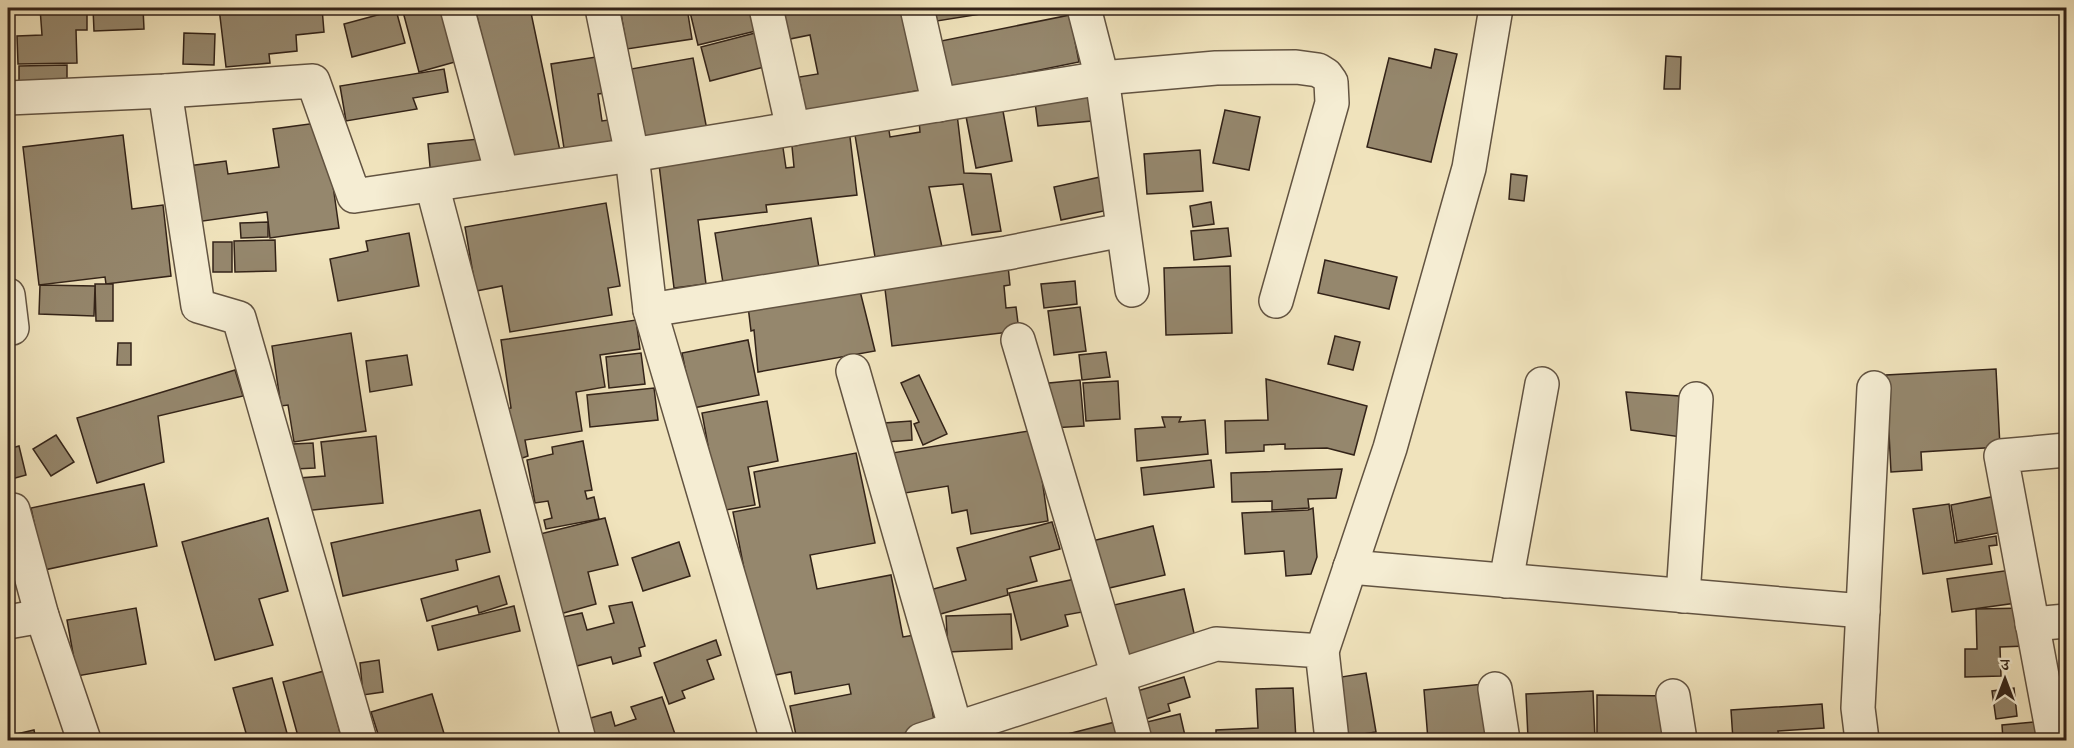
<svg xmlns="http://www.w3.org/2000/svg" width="2074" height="748" viewBox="0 0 2074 748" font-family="'IM FELL DW Pica','Noto Serif Devanagari',serif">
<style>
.building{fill:#95876d;stroke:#332318;stroke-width:1.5}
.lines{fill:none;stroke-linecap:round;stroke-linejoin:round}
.minor-casing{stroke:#625341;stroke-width:36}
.minor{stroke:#f5edd3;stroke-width:33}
</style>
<rect width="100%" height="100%" fill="#f0e3bc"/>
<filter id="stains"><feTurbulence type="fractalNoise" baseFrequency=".00333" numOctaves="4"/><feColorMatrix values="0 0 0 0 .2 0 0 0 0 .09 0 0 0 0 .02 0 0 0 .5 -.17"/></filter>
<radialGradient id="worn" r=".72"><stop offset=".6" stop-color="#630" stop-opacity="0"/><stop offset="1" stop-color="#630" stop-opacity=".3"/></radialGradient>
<g class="building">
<path d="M40 8H87V30H76L77 63 18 64 17 36 42 35Z"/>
<path d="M93 8H143L144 29 94 31Z"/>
<path d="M219 8H322L324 32 296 35 297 51 269 54 270 63 226 67Z"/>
<path d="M402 8H447L462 60 419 72Z"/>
<path d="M475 8H530L560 151 512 161Z"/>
<path d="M620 8H687L692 39 627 49Z"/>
<path d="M710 8H755L760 30 698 45 690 12Z"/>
<path d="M774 8H905L921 90 806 112 799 77 818 74 810 35 780 41Z"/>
<path d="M935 8H999L1000 11 937 21Z"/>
<path d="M1004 8H1055L1005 14Z"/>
<path d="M396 10 405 43 352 57 344 24Z"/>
<path d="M1070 15 1079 62 950 88 941 41Z"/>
<path d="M759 32 768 66 710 81 701 47Z"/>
<path d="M184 33 215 34 214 65 183 64Z"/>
<path d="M1435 49 1457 54 1431 162 1367 147 1389 58 1431 68Z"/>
<path d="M609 55 614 92 598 94 602 121 616 119 620 142 566 161 551 64Z"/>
<path d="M1666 56 1681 57 1680 89H1664Z"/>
<path d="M693 58 707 130 645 142 631 69Z"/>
<path d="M67 65V94H19V66Z"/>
<path d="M444 69 448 92 413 98 417 109 346 121 340 86Z"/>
<path d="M1089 96 1092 121 1038 126 1035 102Z"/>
<path d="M1001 100 1012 161 976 168 964 106Z"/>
<path d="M1225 110 1260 117 1249 170 1213 163Z"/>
<path d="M957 114 964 173 991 174 1001 231 972 235 963 184 929 187 942 247 875 257 854 129 888 124 890 137 920 132 919 120Z"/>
<path d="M324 122 339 228 270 238 267 212 196 222 188 166 226 161 228 174 279 167 273 129Z"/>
<path d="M849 129 857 195 766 205 767 212 698 220 706 284 674 288 658 156 782 141 786 168 794 167 791 136Z"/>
<path d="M123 135 132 209 163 205 171 276 106 284 105 277 39 285 23 147Z"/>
<path d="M479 139 482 173 431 178 428 144Z"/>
<path d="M1200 150 1203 191 1147 194 1144 154Z"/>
<path d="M1511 174 1527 176 1524 201 1509 199Z"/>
<path d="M1105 176 1113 209 1061 220 1054 187Z"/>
<path d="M1211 202 1214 224 1193 227 1190 206Z"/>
<path d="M606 203 620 286 608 288 612 315 510 332 502 286 476 291 465 227Z"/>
<path d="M811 218 820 274 724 289 715 233Z"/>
<path d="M268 222V237L241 238 240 223Z"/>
<path d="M1228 228 1231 256 1194 260 1191 231Z"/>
<path d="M409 233 419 286 338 301 330 259 368 251 366 241Z"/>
<path d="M275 240 276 271 235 272 234 241Z"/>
<rect x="213" y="242" width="19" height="30"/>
<path d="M1325 260 1397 277 1389 309 1318 293Z"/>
<path d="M1008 266 1010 285 1004 286 1006 308 1016 307 1019 331 892 346 884 281Z"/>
<path d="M1230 266 1232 333 1166 335 1164 268Z"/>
<path d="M1075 281 1077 304 1044 308 1041 284Z"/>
<path d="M95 284H113V321H96Z"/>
<path d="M40 285 95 286 94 316 39 314Z"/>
<path d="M859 287 875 351 758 372 754 330 751 331 748 306Z"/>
<path d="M1080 307 1086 351 1054 355 1048 311Z"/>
<path d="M636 320 640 349 600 355 605 387 576 392 582 431 525 440 528 456 514 461 498 411 511 408 501 340Z"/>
<path d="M351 333 366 431 294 442 288 405 281 406 272 346Z"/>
<path d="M1335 336 1360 342 1353 370 1328 364Z"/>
<path d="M748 340 759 395 693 408 682 353Z"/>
<path d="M118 343H131V365H117Z"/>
<path d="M1106 352 1110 377 1082 380 1079 355Z"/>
<path d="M641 353 645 384 609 388 606 357Z"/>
<path d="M407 355 412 385 370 392 366 361Z"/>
<path d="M1996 369 2000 447 1921 452 1922 470 1891 472 1886 375Z"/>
<path d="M235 370 243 396 158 416 164 462 97 483 77 418Z"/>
<path d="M919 375 947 434 923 445 914 424 919 422 901 383Z"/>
<path d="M1266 379 1367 406 1354 455 1327 448 1285 449V444L1264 445V451L1226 453 1225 421 1268 420Z"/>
<path d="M1080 380 1084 426 1052 428 1049 383Z"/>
<path d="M1118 381 1120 419 1086 421 1083 383Z"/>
<path d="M654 388 658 420 590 427 587 395Z"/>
<path d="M1626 392 1679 396 1681 437 1631 430Z"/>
<path d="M767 401 778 461 748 467 755 505 720 511 702 413Z"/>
<path d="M1162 417H1181L1179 422 1205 420 1208 454 1137 461 1135 429 1165 427Z"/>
<path d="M911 421 912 440 886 442 884 423Z"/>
<path d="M1035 430 1048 521 971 534 967 510 952 513 948 486 899 494 892 453Z"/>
<path d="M56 435 74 462 51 476 33 449Z"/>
<path d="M376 436 383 503 303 511 299 478 325 476 321 442Z"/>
<path d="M583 441 592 490 585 491 587 499 594 497 599 519 546 529 544 520 552 518 548 501 535 503 527 460 553 454 552 447Z"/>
<path d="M313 443 315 468 295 469 293 444Z"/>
<path d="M19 446 26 475 8 480V449Z"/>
<path d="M856 453 875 543 810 555 817 589 891 575 903 637 920 634 935 727 891 740H797L790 706 851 694 849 684 795 694 791 672 765 677 733 512 760 507 754 472Z"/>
<path d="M1211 460 1214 487 1144 495 1141 468Z"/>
<path d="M1342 469 1336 498 1308 499 1309 508 1272 510V501L1232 502 1231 473Z"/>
<path d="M144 484 157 546 44 570 31 508Z"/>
<path d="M1996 496 2003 532 1957 541 1951 505Z"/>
<path d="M1949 504 1955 543 1996 536 1997 545 1989 546 1992 564 1923 574 1913 509Z"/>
<path d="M1313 508 1317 557 1311 574 1286 576 1284 551 1245 554 1242 513 1308 510Z"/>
<path d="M480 510 490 552 456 560 458 570 343 596 331 543Z"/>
<path d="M268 518 288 591 259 599 273 645 215 660 182 542Z"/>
<path d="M605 518 618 565 588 572 596 604 560 614 540 534Z"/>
<path d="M1052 522 1060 549 1030 557 1037 581 1007 589 1008 595 937 615 930 590 966 580 957 548Z"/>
<path d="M1153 526 1165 575 1105 589 1092 541Z"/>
<path d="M679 542 690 576 643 591 632 558Z"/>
<path d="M2011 570 2016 603 1952 612 1947 579Z"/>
<path d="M499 576 507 604 479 613 477 606 427 621 421 599Z"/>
<path d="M1080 578 1088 611 1065 615 1068 626 1021 640 1009 593Z"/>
<path d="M1184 589 1196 642 1126 658 1114 605Z"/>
<path d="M632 602 645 646 639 648 641 656 613 664 611 657 573 667 558 618 582 613 587 630 614 623 609 606Z"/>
<path d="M514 606 520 631 438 650 432 626Z"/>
<path d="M136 608 146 664 77 676 67 620Z"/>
<path d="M2025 608 2026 646 2000 647 2001 676 1965 677V649H1977L1976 609Z"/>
<path d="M1011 614 1012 649 948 652 946 616Z"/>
<path d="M716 640 721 655 707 660 714 679 682 691 685 698 669 704 654 663Z"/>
<path d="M379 660 383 692 363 695 360 663Z"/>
<path d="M324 671 342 740H299L283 682Z"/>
<path d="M2066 672V708L2056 709 2054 673Z"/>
<path d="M1366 673 1376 732 1344 737 1335 678Z"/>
<path d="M1184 677 1190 697 1168 704 1170 711 1143 720 1134 692Z"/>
<path d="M272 678 288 737H290L291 740H248L233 688Z"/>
<path d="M1484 684 1489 740H1428L1424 690Z"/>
<path d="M1293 688 1296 740H1216V730L1258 728 1256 689Z"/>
<path d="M2014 688 2017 716 1996 719 1992 691Z"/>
<path d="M1593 691 1595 740H1554V737L1528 738 1526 694Z"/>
<path d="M432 694 446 740H380L371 712Z"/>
<path d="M1597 695 1671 696V737L1597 735Z"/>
<path d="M662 697 676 737 665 740H591L584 720 611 712 615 726 636 719 631 707Z"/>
<path d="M1822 704 1824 728 1778 731 1779 740H1733L1731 710Z"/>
<path d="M1180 714 1186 740H1151L1147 722Z"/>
<path d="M1119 721 1124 740H1044Z"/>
<path d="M2046 721 2048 740H2003L2002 725Z"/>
<path d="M34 730 36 740H13L12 735Z"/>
<path d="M55 735 56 740H47L46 737Z"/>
</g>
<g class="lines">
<defs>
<g id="minor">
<path d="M457 8 502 174"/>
<path d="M766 8 793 129"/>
<path d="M917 8 939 105"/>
<path d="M1084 8 1102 78 1132 290"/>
<path d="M165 91 198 306 239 318 360 740"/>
<path d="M8 98 165 91 313 81 354 196 632 155 602 8"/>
<path d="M432 185 579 740"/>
<path d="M8 295 12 328"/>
<path d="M650 310 1007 253 1122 230"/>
<path d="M1018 340 1118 676 1135 740"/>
<path d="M853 371 959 740"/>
<path d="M13 510 42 616"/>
<path d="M1350 567 1863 611"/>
<path d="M1506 581 1542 384"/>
<path d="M1683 596 1696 399"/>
<path d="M8 622 42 616 84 740"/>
<path d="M2032 624 2066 621"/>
<path d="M1322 651 1390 448 1469 168 1496 8"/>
<path d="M1495 689 1503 740"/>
<path d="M1673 696 1680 740"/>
<path d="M777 740 650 310 632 155 1102 78 1216 68 1296 67 1318 70 1326 75 1331 82 1332 103 1276 301"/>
<path d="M921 740 1216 644 1322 651 1332 740"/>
<path d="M1862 740 1858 708 1874 388"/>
<path d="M2054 740 2001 456 2066 450"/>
</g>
</defs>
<use href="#minor" class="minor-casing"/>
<use href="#minor" class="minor"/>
</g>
<rect width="2074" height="748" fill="none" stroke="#f0e3bc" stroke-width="30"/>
<rect x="9" y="9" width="2056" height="730" fill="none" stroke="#332318" stroke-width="3"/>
<rect x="15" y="15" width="2044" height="718" fill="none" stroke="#332318" stroke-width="1.5"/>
<g transform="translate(2005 679)" stroke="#f5edd3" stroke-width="4.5" paint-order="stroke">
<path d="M0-4.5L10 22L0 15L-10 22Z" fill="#332318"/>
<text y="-9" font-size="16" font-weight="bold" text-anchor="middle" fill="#332318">उ</text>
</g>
<rect width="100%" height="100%" filter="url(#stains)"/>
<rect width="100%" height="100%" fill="url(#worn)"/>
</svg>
